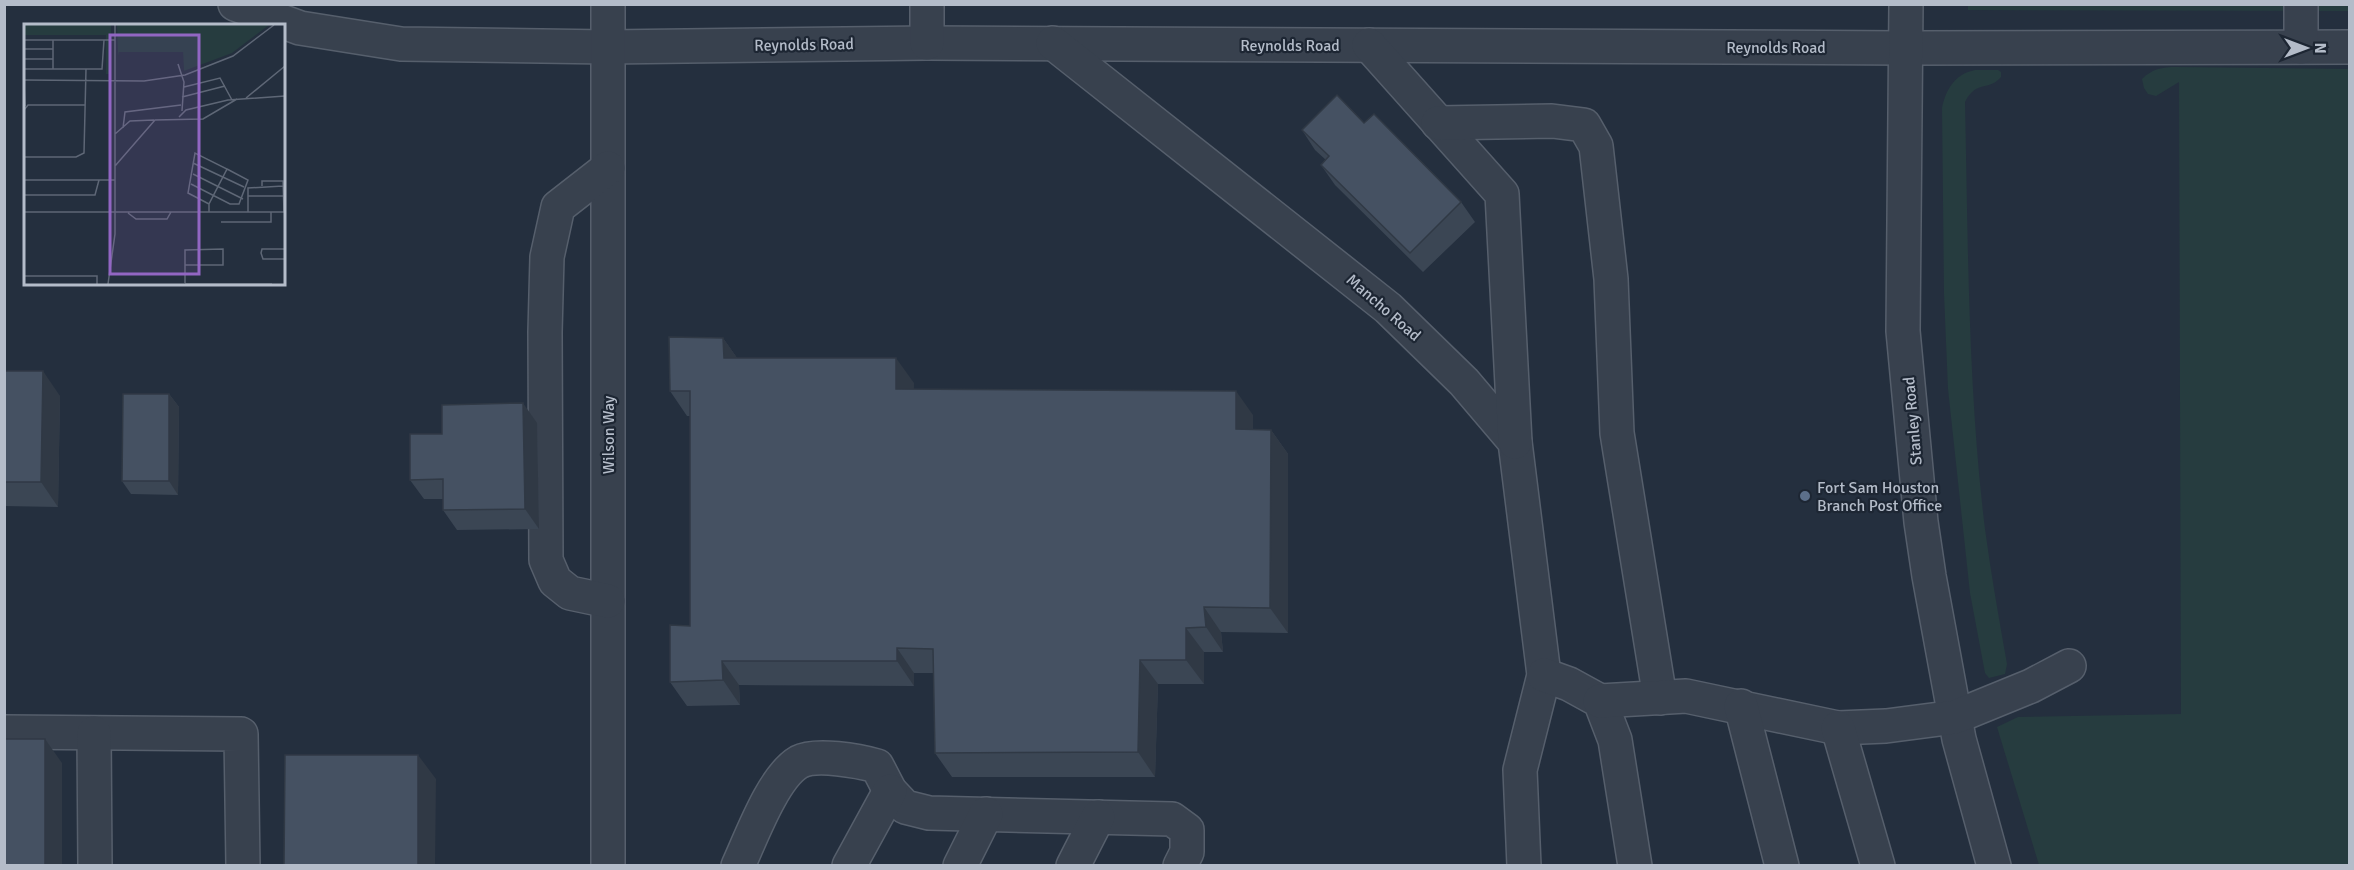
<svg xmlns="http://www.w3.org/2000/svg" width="2354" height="870" viewBox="0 0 2354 870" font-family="Signika,sans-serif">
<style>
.green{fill:#263c3f}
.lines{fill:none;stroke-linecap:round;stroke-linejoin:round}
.minor-casing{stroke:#565f6c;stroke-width:36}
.minor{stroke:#38414e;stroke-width:33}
.wall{fill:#3b4654}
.shaded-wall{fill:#303945}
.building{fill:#455162;stroke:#303945;stroke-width:1.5}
.service-dot{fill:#5c6f8a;stroke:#1d2633;stroke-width:2}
.labels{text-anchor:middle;stroke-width:4.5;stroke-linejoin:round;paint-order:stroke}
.street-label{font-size:16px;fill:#b4bcc9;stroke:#1d2633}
.poi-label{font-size:16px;fill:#b4bcc9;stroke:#1d2633;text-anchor:start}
.inset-road{fill:none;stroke:#5e6776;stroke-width:1.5}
.view{fill:#9266c3;fill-opacity:0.15;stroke:#9266c3;stroke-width:3}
.inset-edge{fill:none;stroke:#b4bcc9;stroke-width:3}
</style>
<rect width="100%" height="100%" fill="#242f3e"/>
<g class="green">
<path d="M1968 4 2350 5 2349 11 1968 10Z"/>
<path d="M2176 67 2349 69V865H2039L1997 727 2018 717 2181 714 2179 82 2156 96 2148 94 2144 88 2142 79C2152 69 2162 67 2176 67Z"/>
<path d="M1975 70H1998L2001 72V77C1988 92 1977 79 1965 102 1968 243 1968 390 1985 529 1991 574 1999 619 2007 664L2005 674 1989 678 1985 673 1970 593 1948 389 1944 294 1942 108C1946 89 1955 74 1975 70Z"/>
</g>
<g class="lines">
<defs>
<g id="minor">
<path d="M235 4 300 28 401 44 608 47 927 43 1906 48 2350 47"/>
<path d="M608 4V866"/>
<path d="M1906 4 1903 331 1921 522 1929 576 1959 739 1994 866"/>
<path d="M2301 4V47"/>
<path d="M927 43V4"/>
<path d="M1053 43 1388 308 1464 382 1515 442 1544 675 1520 770 1524 866"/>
<path d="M1369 45 1502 194 1515 442"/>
<path d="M1438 123 1552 121 1584 125 1596 146 1611 279 1617 433 1660 698"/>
<path d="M608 168 558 207 547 257 545 332 546 560 555 581 570 593 608 601"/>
<path d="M1544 675 1569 684 1600 701 1615 740 1635 866"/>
<path d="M1600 701 1686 696 1838 728 1886 726 1955 717 2031 686 2069 666"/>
<path d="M1741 706 1782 866"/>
<path d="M1838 728 1878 866"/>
<path d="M4 732 241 734 243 866"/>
<path d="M94 733 95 866"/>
<path d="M738 866C751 838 773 777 799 762 816 753 859 761 877 766L890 791 905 807 929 813 1172 819 1187 830V852L1180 866"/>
<path d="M849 866 890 791"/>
<path d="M960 866 986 814"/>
<path d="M1073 866 1098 817"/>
</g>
</defs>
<use href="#minor" class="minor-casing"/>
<use href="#minor" class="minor"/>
</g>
<g class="wall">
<path d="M1364 123 1461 202 1475 222 1423 272 1335 185 1321 165 1326 160 1315 150 1302 130Z"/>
<path d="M723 338 737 358 914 383 913 389 1253 415V429L1271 430 1288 454V633L1221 632 1223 652H1204V684H1158L1155 777H952L935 753 934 673H914V686L739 685 740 705 687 706 670 682 690 626V416H687L670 391Z"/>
<path d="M4 371 60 396 58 507 4 506Z"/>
<path d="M169 394 179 407 178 495 131 494 122 481Z"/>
<path d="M537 423 539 529 457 530 443 510V499H424L410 480 442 434Z"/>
</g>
<g class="shaded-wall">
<path d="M723 338 740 362 724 358Z"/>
<path d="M896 358 914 383 913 414 896 389Z"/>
<path d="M43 371 60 396 58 507 41 482Z"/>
<path d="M1236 391 1253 415V454L1236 429Z"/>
<path d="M169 394 179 407 178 495 169 481Z"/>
<path d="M523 403 537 423 539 529 525 509Z"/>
<path d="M1271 430 1288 454V633L1270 608Z"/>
<path d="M1204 607 1221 632 1223 652 1206 627Z"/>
<path d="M1186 628 1204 652V684L1186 660Z"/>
<path d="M897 648 914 673V686L897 661Z"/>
<path d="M1140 660 1158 684 1155 777 1138 752Z"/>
<path d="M722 661 739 685 740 705 723 680Z"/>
<path d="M45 739 62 763V866H45Z"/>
<path d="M418 755 436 779 435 866H418Z"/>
</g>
<g class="building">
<path d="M1337 95 1364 123 1374 114 1461 202 1410 253 1321 165 1329 156 1302 130Z"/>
<path d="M669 337 723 338 724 358H896V389L1236 391V429L1271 430 1270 608 1204 607 1206 627 1186 628V660H1140L1138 752 935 753 933 649 897 648V661H722L723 680 670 682V625L690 626V391H670Z"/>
<path d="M4 371H43L41 482H4Z"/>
<path d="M123 394H169V481H122Z"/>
<path d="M523 403 525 509 443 510V479L410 480V434H442V405Z"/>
<rect x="4" y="739" width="41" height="127"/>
<path d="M285 755H418V866H284Z"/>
</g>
<circle class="service-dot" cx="1805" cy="496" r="6"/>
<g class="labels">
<g class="street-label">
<text transform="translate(804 44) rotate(-1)" y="6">Reynolds Road</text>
<text x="1290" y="51">Reynolds Road</text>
<text x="1776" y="53">Reynolds Road</text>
<text transform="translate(1384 307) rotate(41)" y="6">Mancho Road</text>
<text transform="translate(1912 421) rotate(-95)" y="6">Stanley Road</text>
<text transform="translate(608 435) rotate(-90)" y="6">Wilson Way</text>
</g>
<g class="poi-label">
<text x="1817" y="493">Fort Sam Houston<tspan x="1817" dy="18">Branch Post Office</tspan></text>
</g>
</g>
<g transform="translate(24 24)">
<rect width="261" height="261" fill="#242f3e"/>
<path d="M0 1H87V50H82V11H0ZM93 1H245L208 29 160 47 159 28H95L94 32Z" fill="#263c3f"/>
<path class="inset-road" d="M0 16H91M0 25H29M0 35H29M154 40 160 58 158 87M0 45H29V16M29 45H78L80 16M0 56 120 57 161 51 209 32 250 1M0 59 1 82M160 63 196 54 208 76M158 73 201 62M222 74 261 42M0 86 4 81H61M0 89V124M155 93 162 86 204 76 261 72M99 104 101 88 157 81M91 110 106 97 130 96M0 133H52L60 129 62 45M169 139 220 163M91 142 131 96 179 95 213 75M169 150 219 175M0 156H91M167 160 206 180H215L224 156 203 145M238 162V157H259L260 188M0 171H71L75 156M224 172H259M185 180 164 169 171 129 203 145 185 180V188M0 188H261M224 188V164L259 162M104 189 112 195H143L147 188M197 198H247V188M261 225H238L237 229 239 235H261M0 252H73V260M161 259V226L199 225V241H161M84 260 91 210V1M161 260H248"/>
<path class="view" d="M86 11H175V250H86Z"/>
<rect width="261" height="261" class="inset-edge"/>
</g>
<rect width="2354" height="870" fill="none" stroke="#b4bcc9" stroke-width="12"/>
<g transform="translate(2306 48) rotate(90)" stroke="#1d2633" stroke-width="4.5" paint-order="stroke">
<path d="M0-4.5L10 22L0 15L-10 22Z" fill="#b4bcc9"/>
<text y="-9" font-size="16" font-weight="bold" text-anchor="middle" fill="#b4bcc9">N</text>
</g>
</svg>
